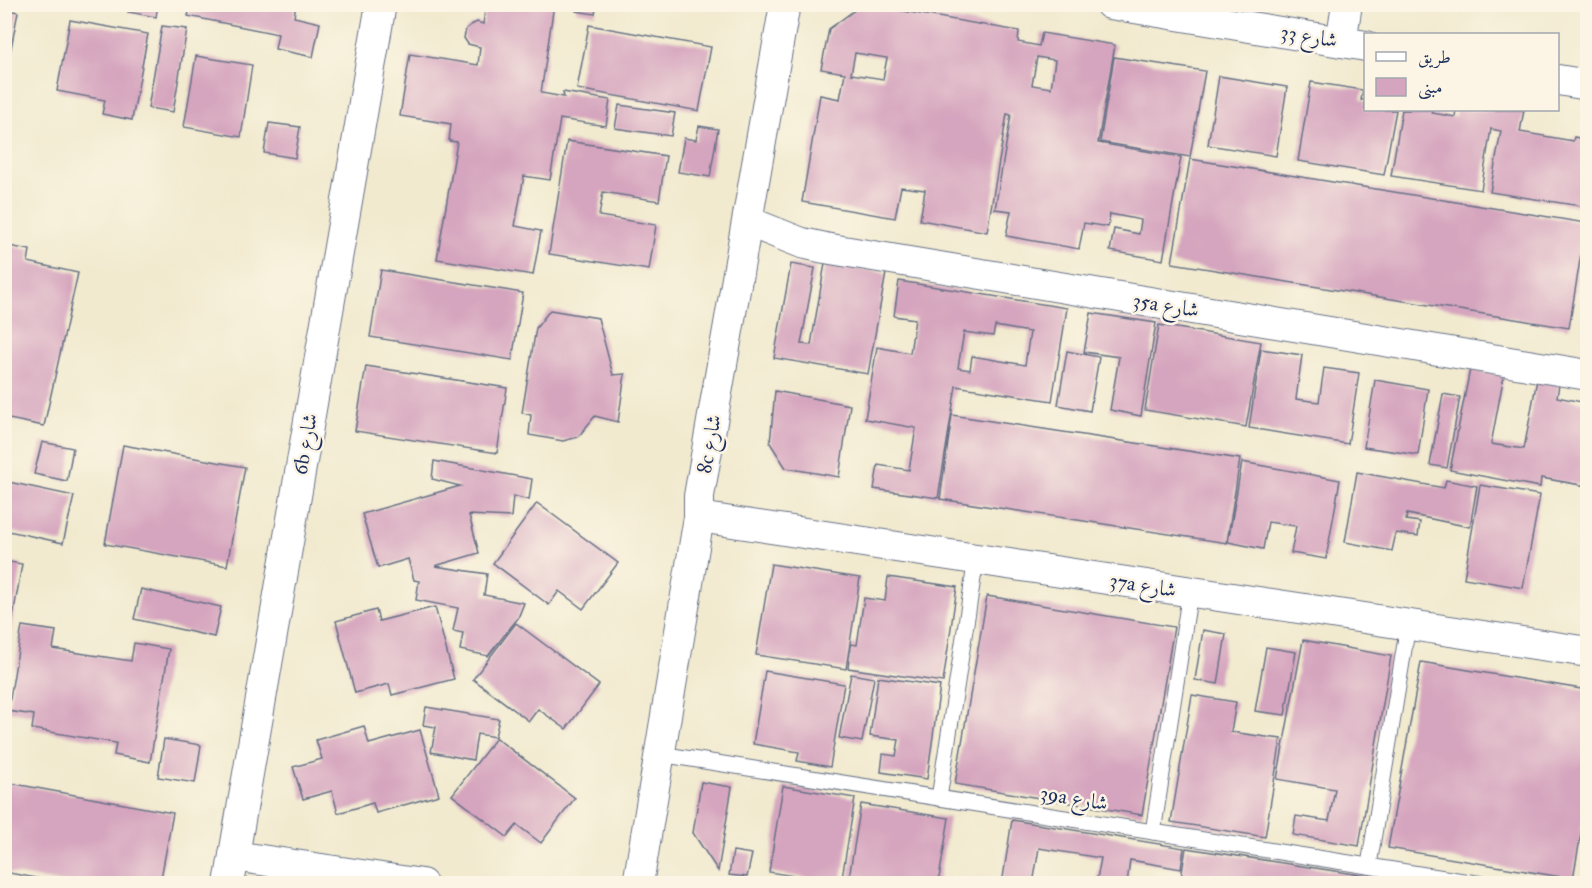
<svg xmlns="http://www.w3.org/2000/svg" width="1592" height="888" viewBox="0 0 1592 888" font-family="'IM FELL Double Pica',Amiri,serif">
<style>
.building{fill:#d5a4be;fill-rule:evenodd}
.lines{fill:none;stroke-linecap:round;stroke-linejoin:round}
.service-casing{stroke:#667086;stroke-width:17}
.minor-casing{stroke:#667086;stroke-width:32}
.service{stroke:#fff;stroke-width:15}
.minor{stroke:#fff;stroke-width:30}
.labels{text-anchor:middle;stroke-width:5;stroke-linejoin:round;paint-order:stroke}
.street-label{font-size:21px;fill:#1b2f5e;stroke:#fcf5e5}
</style>
<rect width="100%" height="100%" fill="#fcf5e5"/>
<filter id="ink" filterUnits="userSpaceOnUse"><feTurbulence type="fractalNoise" baseFrequency=".0167" numOctaves="2"/><feDisplacementMap in="SourceGraphic" scale="12" xChannelSelector="R" yChannelSelector="G"/><feConvolveMatrix kernelMatrix="1 2 1 2 8 2 1 2 1" color-interpolation-filters="sRGB"/></filter>
<filter id="wash" filterUnits="userSpaceOnUse"><feTurbulence type="fractalNoise" baseFrequency=".008" numOctaves="4" result="noise"/><feDisplacementMap in="SourceGraphic" scale="24" xChannelSelector="R" yChannelSelector="G"/><feGaussianBlur stdDeviation="1.35" result="paint"/><feColorMatrix in="noise" values="0 0 0 0 0 0 0 0 0 0 0 0 0 0 0 0 0 1.4 0 .05"/><feComposite in="paint" operator="in"/></filter>
<g filter="url(#wash)">
<rect width="100%" height="100%" fill="#f1eacf"/>
<g id="blocks">
<g class="building">
<path d="M130 4H158L156 17 128 12Z"/>
<path d="M191 4H296L294 17 320 23 313 57 275 49 278 34 188 16Z"/>
<path d="M486 4H554L541 93 564 97 563 92 610 100 606 126 560 119 550 180 524 176 515 226 541 231 533 275 437 259 457 142 449 141 451 124 400 116 410 54 478 65 480 47 468 44 464 38 466 29 471 25 477 22 483 24Z"/>
<path d="M577 4H597L595 14 576 11Z"/>
<path d="M863 4 1019 31 1018 42 1039 46 1042 33 1115 45 1098 143 1181 157 1163 260 1110 251 1114 229 1139 234 1141 220 1110 214 1108 227 1084 223 1079 249 1006 236 1011 211 995 209 1011 115 1007 114 987 232 920 220 925 190 901 187 895 218 802 202 820 95 840 99 845 73 821 69 829 29ZM855 53 887 58 883 79 851 74ZM1037 57 1055 60 1051 88 1032 85Z"/>
<path d="M4 9 18 12 6 74H4Z"/>
<path d="M70 20 148 34 132 120 102 114 105 100 57 91Z"/>
<path d="M589 25 711 47 699 111 577 89Z"/>
<path d="M162 26 187 29 173 112 148 108Z"/>
<path d="M196 56 252 65 241 137 184 127Z"/>
<path d="M1114 57 1205 71 1190 157 1100 142Z"/>
<path d="M1219 76 1287 87 1276 156 1208 145Z"/>
<path d="M1311 82 1363 90 1361 100H1365V110H1396L1384 175 1298 161Z"/>
<path d="M619 105 675 113 671 136 615 128Z"/>
<path d="M1402 110H1433L1432 113 1455 117 1456 110H1524L1520 132 1573 141 1574 137 1584 139 1587 124V207L1490 192 1501 131 1491 129 1481 190 1391 176Z"/>
<path d="M269 123 300 127 295 158 264 153Z"/>
<path d="M699 126 718 129 710 177 678 172 684 138 696 140Z"/>
<path d="M567 141 666 156 659 201 603 192 599 216 656 225 649 270 549 254Z"/>
<path d="M1190 159 1586 223 1569 328 1172 263Z"/>
<path d="M4 245 30 250 28 262 78 273 44 426 4 418Z"/>
<path d="M825 263 886 273 868 374 774 358 791 264 815 268 801 344 811 345Z"/>
<path d="M381 270 523 293 512 360 370 337Z"/>
<path d="M899 281 1067 308 1052 401 956 386 938 498 874 489 878 465 909 470 916 428 865 419 877 347 910 353 915 319 894 316ZM995 326 1030 332 1025 365 972 356 970 370 958 368 964 332 993 336Z"/>
<path d="M550 310 598 318 613 375 625 374 618 422 595 416 578 437 563 441 529 435 531 415 522 413 536 328Z"/>
<path d="M1091 313 1156 323 1141 416 1110 410 1119 357 1084 352Z"/>
<path d="M1159 325 1261 342 1246 427 1145 410Z"/>
<path d="M1261 349 1302 355 1296 399 1319 402 1324 368 1359 373 1348 444 1249 428Z"/>
<path d="M1067 351 1099 357 1090 411 1058 405Z"/>
<path d="M366 366 507 388 497 453 355 431Z"/>
<path d="M1470 369 1504 375 1491 444 1524 449 1538 374 1560 379 1557 397 1587 403V486L1541 478 1540 487 1450 470Z"/>
<path d="M1375 380 1428 389 1418 455 1364 447Z"/>
<path d="M775 391 850 405 839 477 786 468 770 443Z"/>
<path d="M1443 394 1460 397 1447 468 1430 465Z"/>
<path d="M952 415 1240 459 1227 543 940 499Z"/>
<path d="M42 442 73 448 67 481 34 474Z"/>
<path d="M123 445 245 467 227 566 105 544Z"/>
<path d="M434 461 532 479 529 500 513 496 511 517 469 515 479 553 435 566 487 574 484 595 524 603 518 618 488 656 460 650 463 633 453 631 458 608 416 600 419 581 414 580 408 559 378 568 362 514 460 486 432 479Z"/>
<path d="M1242 462 1340 480 1326 559 1291 553 1296 526 1268 522 1263 549 1228 542Z"/>
<path d="M1357 472 1444 488 1446 480 1477 486 1470 527 1407 514 1406 520 1420 522 1418 536 1396 533 1392 551 1345 542Z"/>
<path d="M4 481 74 496 63 543 4 530Z"/>
<path d="M1480 485 1540 495 1523 588 1464 578Z"/>
<path d="M537 503 618 563 583 609 559 591 549 605 493 563Z"/>
<path d="M4 561 22 564 6 658H4Z"/>
<path d="M771 564 860 578 846 669 756 655Z"/>
<path d="M888 577 957 587 943 682 848 668 851 644 857 645 864 598 885 601Z"/>
<path d="M141 589 221 607 214 637 134 619Z"/>
<path d="M987 596 1174 627 1142 815 955 784Z"/>
<path d="M435 607 454 679 392 695 389 684 355 693 336 621 376 610 379 621Z"/>
<path d="M516 623 599 685 566 729 538 709 529 721 473 679Z"/>
<path d="M22 626 56 631 53 649 131 661 134 643 169 649 150 762 114 755 116 743 32 729 34 715 8 711Z"/>
<path d="M1203 630 1226 634 1218 684 1195 680Z"/>
<path d="M1303 640 1391 656 1359 846 1293 835 1296 816 1329 821 1335 789 1277 779Z"/>
<path d="M1266 647 1296 652 1285 715 1255 711Z"/>
<path d="M1421 662 1587 690V799L1573 879 1388 848Z"/>
<path d="M765 671 844 684 830 767 797 761 799 752 753 744Z"/>
<path d="M851 674 874 678 862 742 839 738Z"/>
<path d="M878 677 940 686 927 779 881 772 883 754 896 756 899 740 870 736Z"/>
<path d="M1192 695 1236 702 1231 732 1281 739 1265 837 1171 822Z"/>
<path d="M426 707 499 719 495 737 477 734 473 760 431 752 436 727 423 725Z"/>
<path d="M364 726 369 744 420 730 439 795 376 813 373 803 338 813 332 791 303 799 293 767 322 759 316 740Z"/>
<path d="M496 738 575 798 541 843 517 825 507 837 452 795Z"/>
<path d="M164 739 201 745 195 783 158 777Z"/>
<path d="M4 782 173 813 160 884H67L4 872Z"/>
<path d="M701 782 732 787 718 871 693 833Z"/>
<path d="M783 786 855 798 841 884 769 872Z"/>
<path d="M861 804 949 818 938 884H848Z"/>
<path d="M1012 820 1184 848 1181 869 1130 860 1127 884H1096L1101 858 1039 848 1033 884H1002Z"/>
<path d="M1186 848 1406 882V884H1180Z"/>
<path d="M733 851 752 854 747 877 729 875Z"/>
</g>
</g>
</g>
<g filter="url(#ink)">
<use href="#blocks" fill-opacity="0" stroke="#667086" stroke-width="1.5"/>
<g class="lines">
<defs>
<g id="service">
<path d="M660 754 1482 884"/>
<path d="M939 798 976 559"/>
<path d="M1153 832 1190 592"/>
<path d="M1369 865 1408 625"/>
</g>
<g id="minor">
<path d="M1110 4 1366 46"/>
<path d="M1341 42 1347 4"/>
<path d="M1558 80 1588 85"/>
<path d="M749 222 802 243 825 248 1588 375"/>
<path d="M699 517 1588 652"/>
<path d="M234 856 422 884"/>
<path d="M229 884 381 4"/>
<path d="M638 884 699 517V496L785 4"/>
</g>
</defs>
<use href="#service" class="service-casing"/>
<use href="#minor" class="minor-casing"/>
<use href="#service" class="service"/>
<use href="#minor" class="minor"/>
</g>
</g>
<g class="labels">
<g class="street-label">
<text transform="translate(1309 36) rotate(9)" y="7">شارع 33</text>
<text transform="translate(1166 305) rotate(9)" y="7">35a شارع</text>
<text transform="translate(305 444) rotate(-80)" y="7">6b شارع</text>
<text transform="translate(709 444) rotate(-80)" y="7">8c شارع</text>
<text transform="translate(1143 585) rotate(9)" y="7">37a شارع</text>
<text transform="translate(1074 798) rotate(9)" y="7">39a شارع</text>
</g>
</g>
<rect width="1592" height="888" fill="none" stroke="#fcf5e5" stroke-width="24"/>
<rect x="1364" y="33" width="195" height="78" fill="#fcf5e5" stroke="#a2a6af" stroke-width="1.5"/>
<rect x="1376" y="52" width="30" height="9" fill="#ffffff" stroke="#a2a6af" stroke-width="1.5"/>
<text x="1418" y="63" font-size="18" fill="#1b2f5e">طريق</text>
<rect x="1376" y="78" width="30" height="18" fill="#d5a4be" stroke="#a2a6af" stroke-width="1.5"/>
<text x="1418" y="93" font-size="18" fill="#1b2f5e">مبنى</text>
</svg>
